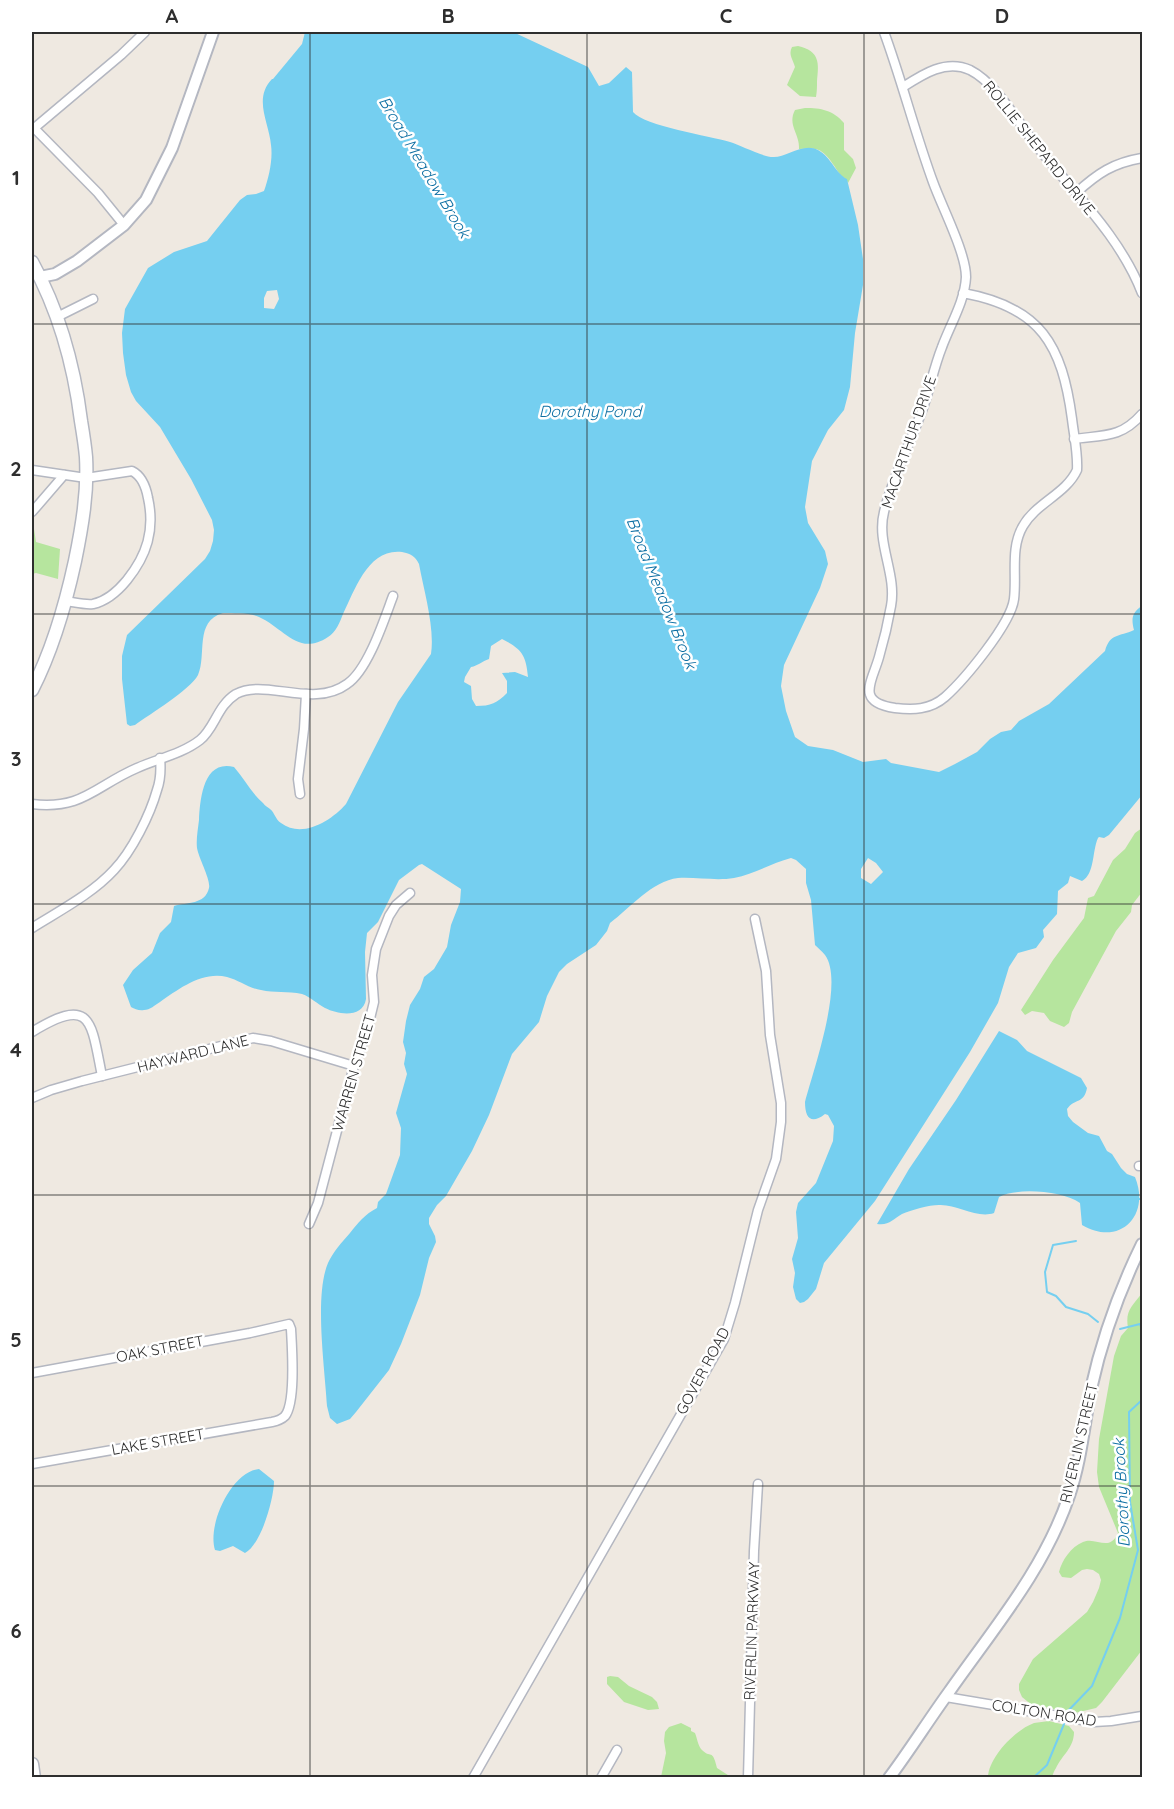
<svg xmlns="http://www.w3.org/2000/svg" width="1174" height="1809" viewBox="0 0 1174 1809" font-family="Quicksand,sans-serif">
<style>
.green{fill:#b6e59e}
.water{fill:#75cff0;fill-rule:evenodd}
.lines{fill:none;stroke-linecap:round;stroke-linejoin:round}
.stream{stroke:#75cff0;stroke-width:2}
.minor-casing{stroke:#b4b7c1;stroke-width:11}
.tertiary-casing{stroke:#b4b7c1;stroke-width:14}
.secondary-casing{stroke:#b4b7c1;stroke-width:15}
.minor{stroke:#fff;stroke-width:8}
.tertiary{stroke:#fff;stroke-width:10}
.secondary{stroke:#fff;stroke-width:12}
.grid{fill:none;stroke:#2e2e2e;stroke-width:1.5;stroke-opacity:0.55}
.labels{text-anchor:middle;stroke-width:5;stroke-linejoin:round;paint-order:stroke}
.street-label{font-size:15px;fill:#2e2e2e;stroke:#fff}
.water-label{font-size:16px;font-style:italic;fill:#0d6fa3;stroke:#fff}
.neatline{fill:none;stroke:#2e2e2e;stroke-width:2}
.grid-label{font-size:20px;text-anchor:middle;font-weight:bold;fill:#2e2e2e}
</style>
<rect width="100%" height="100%" fill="#efe9e1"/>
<g class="green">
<path d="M798 46C820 51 819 63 817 81 817 87 817 91 816 97L800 96 787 85 795 67C793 59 788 55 792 47Z"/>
<path d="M805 108C821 108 833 110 844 123V150L853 159 856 168 848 183C846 178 842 178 839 173 833 164 825 150 815 149 810 148 804 149 799 149 800 134 787 125 795 110Z"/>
<path d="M32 516 36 542 60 549 58 579 36 573 32 574Z"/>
<path d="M1142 828V892L1132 905 1131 912 1116 931 1072 1012 1069 1023 1064 1027 1050 1021 1044 1013 1032 1011 1025 1015 1021 1010 1053 960 1084 918 1088 898 1094 896 1113 860 1125 849 1135 833Z"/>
<path d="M1142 1293V1650L1102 1702 1096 1708 1071 1714 1060 1712 1051 1708 1033 1706 1022 1697 1019 1690V1684L1033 1659 1087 1612 1093 1602 1099 1588 1101 1580 1099 1574 1093 1570 1087 1569 1082 1570 1071 1578 1062 1577 1059 1572C1062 1560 1071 1547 1083 1542 1096 1536 1109 1553 1118 1533L1099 1487 1097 1472 1099 1439 1114 1356 1121 1336 1128 1328C1125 1310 1132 1307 1142 1293Z"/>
<path d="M610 1676 618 1677 629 1686 652 1697 657 1702 659 1709 648 1710 624 1702 607 1684V1677Z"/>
<path d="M1049 1721 1069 1726 1074 1732C1074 1748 1062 1755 1056 1768 1054 1771 1053 1774 1052 1777H988C989 1757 1015 1730 1034 1723 1039 1722 1044 1722 1049 1721Z"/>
<path d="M681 1723 691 1728V1731L695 1733C697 1738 698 1745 701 1749 711 1760 712 1747 717 1768L731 1777H661L666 1753 664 1741 665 1732 669 1727Z"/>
</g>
<g class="water">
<path d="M305 32H513L588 67 599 86 609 83 626 67 632 72 633 112C644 126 710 136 730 142 740 145 765 158 774 157 786 157 804 142 818 150 831 157 836 174 847 179L858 225 863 259V285L855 333 850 387 844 410 828 430 812 461 805 507 808 523 825 551 828 564 820 588 784 665 781 686 786 711 795 737 808 746 833 750 863 762 886 759 891 763 939 772 955 764 977 752 990 739 1001 732 1011 730 1019 721 1049 704 1105 651C1110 633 1119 637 1134 630 1131 619 1132 612 1142 606V795L1109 835 1104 838 1099 837 1098 838C1092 851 1095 874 1082 881L1070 876 1068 883 1058 891 1057 914 1043 930 1044 937 1036 948 1018 953 1009 967 998 1003 970 1052 875 1201 824 1263 816 1289 808 1299 804 1302 800 1303 796 1299 793 1287 795 1273 792 1259 798 1238 796 1212 798 1203 816 1183 833 1141 834 1126 828 1115 825 1114C811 1125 805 1118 805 1102 813 1071 845 982 825 955 822 951 818 948 815 945L811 900 806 883V869L796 860 791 858C772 863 754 874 734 878 716 881 697 877 678 878 652 881 630 908 610 923L607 931 596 945 567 964 559 972 547 996 539 1022 512 1054 489 1115 472 1151 446 1196 437 1205 429 1218V1224L435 1236 436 1242 429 1258 420 1295 401 1344 389 1370 356 1412 350 1419 337 1424 330 1418 327 1406C325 1369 314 1296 328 1263 333 1252 342 1242 350 1233 358 1223 365 1214 377 1208L378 1202 386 1194 400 1155 401 1128 396 1113 407 1074 404 1064 406 1053 403 1042 406 1021 410 1005 420 989 424 977 434 969 447 947 451 925 460 902 461 889 422 864 419 865 399 880 378 922 367 933 365 952 366 999C363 1018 339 1015 325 1008 317 1004 311 997 302 994 288 991 274 993 261 990 248 988 239 980 227 977 202 971 179 989 160 1002 155 1005 150 1010 144 1010 139 1011 135 1009 131 1007L123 985 133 970 152 953 160 933 171 922 174 906C187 902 205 905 209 888 211 880 199 859 197 848 196 839 198 829 199 820 200 800 203 759 234 767 244 778 251 793 263 803 265 806 268 807 270 809 275 813 275 819 281 823 302 839 331 821 346 804L398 702 431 654C435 628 424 591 419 564 415 556 411 554 402 552 368 548 355 590 343 614 340 622 336 632 328 637 298 657 284 628 259 617 249 612 234 614 223 613 194 621 207 655 198 675 190 690 150 714 135 725L130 726 127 724 122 679V656L127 635 205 559 210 551 213 541 214 530 212 520 191 479 160 427 136 401 131 392 126 375 123 353 122 333 125 309 148 268 174 252 207 241 240 200 247 195 256 194 264 191C269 177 273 159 271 145 269 122 253 99 272 79H273L302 44ZM277 290 279 299 274 309 264 308V298L267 291ZM502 639C522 649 526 655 528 677L515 672 502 673 507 681V693C497 703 491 706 476 706L472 699 471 686 464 682 465 677 471 667C478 666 482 661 489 659L491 646ZM868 858 876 863 883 872 871 884 861 878V869Z"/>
<path d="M999 1031 1017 1040 1027 1051 1081 1078 1087 1088C1084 1104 1075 1098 1067 1109L1068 1116 1073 1122 1088 1133 1099 1136 1107 1151 1112 1154 1121 1168 1127 1174 1135 1177C1151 1216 1119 1247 1082 1225L1080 1203C1063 1191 1017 1187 999 1197L994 1213C977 1219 957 1204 939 1205 929 1205 911 1210 902 1214 893 1219 889 1226 877 1224L909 1169 956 1100Z"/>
<path d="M259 1469 274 1481C274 1499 261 1545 245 1553L233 1546 220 1551 215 1550C207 1525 231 1472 259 1469Z"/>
</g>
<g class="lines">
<g class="stream">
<path d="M1136 1199H1142"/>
<path d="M1076 1241 1053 1245 1045 1272 1047 1292 1056 1296 1066 1307 1088 1314 1098 1322"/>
<path d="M1120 1329 1140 1324 1142 1330"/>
<path d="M1065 1714 1092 1686 1120 1618 1138 1550 1130 1502 1129 1412 1142 1400"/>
<path d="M1033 1778 1047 1765 1064 1724 1065 1719"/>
</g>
<defs>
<g id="minor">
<path d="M884 32C902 81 915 133 933 182 942 207 966 253 966 277 965 301 950 325 942 347 934 367 930 388 923 408 911 442 893 476 884 512 876 543 897 574 891 606 888 623 884 640 879 657 872 682 855 702 895 708 913 710 930 710 945 697 964 680 1011 624 1014 599 1017 575 1010 548 1023 526 1036 503 1066 494 1077 470 1078 453 1074 436 1072 419 1062 345 1041 307 963 293"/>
<path d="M903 87C923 74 946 59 970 70 996 83 1018 122 1036 145 1073 192 1120 236 1142 293"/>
<path d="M34 128 98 193 124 225"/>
<path d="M32 130 121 55 145 32"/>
<path d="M1076 193C1098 173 1113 163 1142 158"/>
<path d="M57 317 93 299"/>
<path d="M1074 439C1104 435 1121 438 1142 414"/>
<path d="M32 470 86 478 132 471C142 476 146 487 148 498 155 530 147 555 127 580 118 591 107 601 93 604 84 605 74 602 65 601"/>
<path d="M32 512 64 475"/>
<path d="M300 794 298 779 304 729 306 694"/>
<path d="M32 804C83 810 95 786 137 768 157 759 182 754 200 740 215 728 217 706 236 694 265 678 313 709 347 684 368 670 384 620 393 596"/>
<path d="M32 928C59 911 92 894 114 870 132 851 150 815 157 790 161 779 161 769 160 758"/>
<path d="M32 1032C92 995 91 1021 102 1076"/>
<path d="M32 1098 51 1090 82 1081 253 1038 271 1041 354 1066"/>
<path d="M1139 1166H1142"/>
<path d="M309 1224 318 1203 354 1066 367 1031 374 1002 372 975 376 949 389 916 396 905 410 893"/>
<path d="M32 1373 250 1333 289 1324 291 1329C292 1348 296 1402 285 1416 281 1420 277 1421 272 1422L32 1464"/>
<path d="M946 1697 1094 1722 1111 1721 1142 1716"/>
<path d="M473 1778 724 1339 735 1303 758 1210 776 1159 781 1122V1103L770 1035 766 971 755 919"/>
<path d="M601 1778 617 1750"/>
<path d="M748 1778 754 1551 758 1484"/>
</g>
<g id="tertiary">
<path d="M40 277 55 274 77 261 124 225 146 200 172 148 213 32"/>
<path d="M889 1778C910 1750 928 1721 949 1692 993 1629 1044 1570 1069 1496 1081 1461 1084 1425 1091 1389 1102 1339 1119 1291 1142 1244"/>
</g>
<g id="secondary">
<path d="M32 262C59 311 74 365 81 421 83 433 85 445 86 457 88 492 82 527 75 561 65 607 53 649 32 690"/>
<path d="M32 1764 34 1778"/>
</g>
</defs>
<use href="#minor" class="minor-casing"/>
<use href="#tertiary" class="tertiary-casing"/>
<use href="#secondary" class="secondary-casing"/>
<use href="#minor" class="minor"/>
<use href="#tertiary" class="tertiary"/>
<use href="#secondary" class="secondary"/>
</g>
<path class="grid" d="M310 32V1778M587 32V1778M864 32V1778M32 324H1142M32 614H1142M32 904H1142M32 1195H1142M32 1486H1142"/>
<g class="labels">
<g class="street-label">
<text transform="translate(1039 148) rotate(51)" y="5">ROLLIE SHEPARD DRIVE</text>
<text transform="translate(909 442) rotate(-71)" y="5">MACARTHUR DRIVE</text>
<text transform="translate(193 1054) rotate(-14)" y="5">HAYWARD LANE</text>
<text transform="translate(354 1073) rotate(-74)" y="5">WARREN STREET</text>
<text transform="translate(160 1349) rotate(-11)" y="5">OAK STREET</text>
<text transform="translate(703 1371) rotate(-62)" y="5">GOVER ROAD</text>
<text transform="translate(158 1442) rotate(-10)" y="5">LAKE STREET</text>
<text transform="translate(1079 1443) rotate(-77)" y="5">RIVERLIN STREET</text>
<text transform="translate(752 1631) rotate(-88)" y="5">RIVERLIN PARKWAY</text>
<text transform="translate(1044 1713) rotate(9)" y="5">COLTON ROAD</text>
</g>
<g class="water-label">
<text transform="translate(425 167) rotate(59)" y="6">Broad Meadow Brook</text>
<text x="590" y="417">Dorothy Pond</text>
<text transform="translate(662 593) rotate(68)" y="6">Broad Meadow Brook</text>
<text transform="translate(1121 1493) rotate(-93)" y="6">Dorothy Brook</text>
</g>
</g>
<rect width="1174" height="1809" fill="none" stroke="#ffffff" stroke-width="66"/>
<rect x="33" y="33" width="1108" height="1743" class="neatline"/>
<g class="grid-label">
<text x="172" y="23">A</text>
<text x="448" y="23">B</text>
<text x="726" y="23">C</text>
<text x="1002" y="23">D</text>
<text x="16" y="185">1</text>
<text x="16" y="476">2</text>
<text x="16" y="766">3</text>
<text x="16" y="1057">4</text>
<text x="16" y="1347">5</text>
<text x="16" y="1638">6</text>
</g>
</svg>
